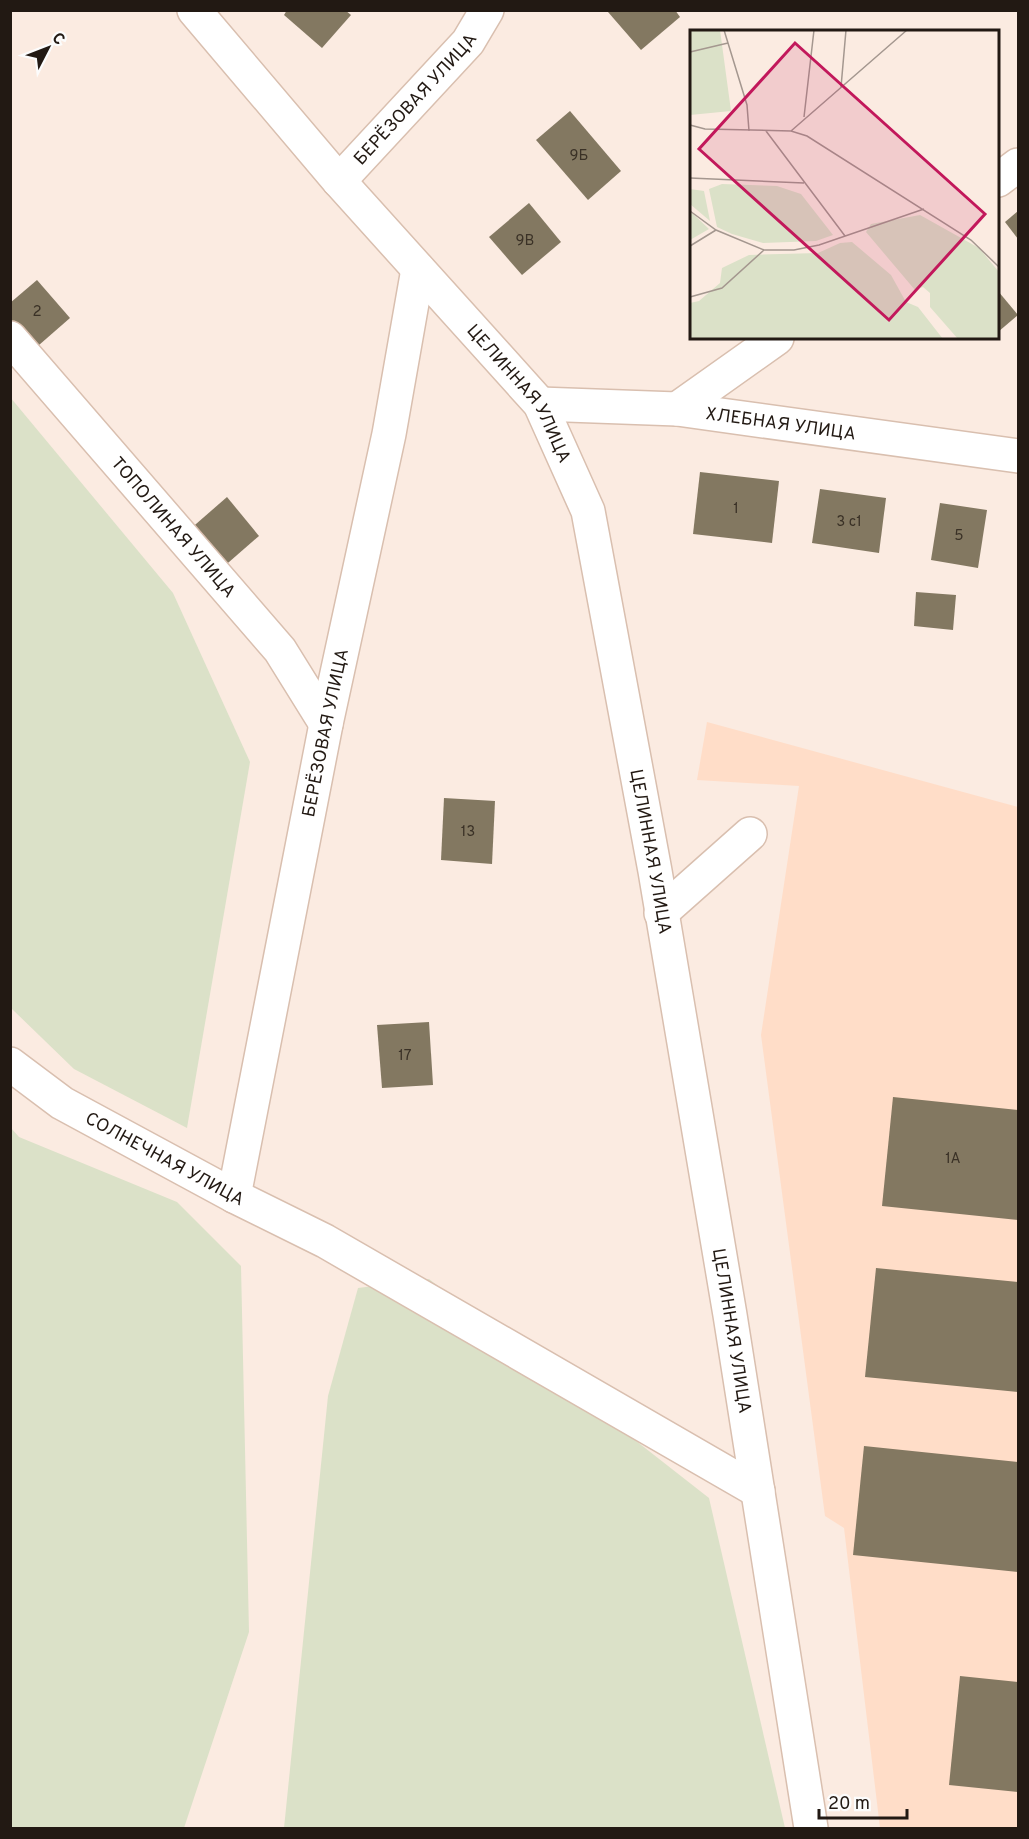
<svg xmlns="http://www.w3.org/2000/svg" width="1029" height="1839" viewBox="0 0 1029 1839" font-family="Overpass,sans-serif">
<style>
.built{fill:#ffddc8}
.green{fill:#dbe1c8}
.building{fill:#837861}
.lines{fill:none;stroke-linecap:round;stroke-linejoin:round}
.minor-casing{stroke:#d9bfaf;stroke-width:36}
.minor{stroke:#fff;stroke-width:33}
.labels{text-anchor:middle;stroke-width:4.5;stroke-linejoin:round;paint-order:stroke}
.number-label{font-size:15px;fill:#3a3126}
.street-label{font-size:18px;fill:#221913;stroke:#fcfcfc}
.inset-road{fill:none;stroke:#a4978f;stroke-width:1.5}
.view{fill:#c2185b;fill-opacity:0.15;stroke:#c2185b;stroke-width:3}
.inset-edge{fill:none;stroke:#221913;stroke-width:3}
</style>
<rect width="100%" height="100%" fill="#fbebe1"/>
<path class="built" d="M707 722 1018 807V1828H880L844 1528 825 1516 761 1035 799 786 697 780Z"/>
<g class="green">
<path d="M10 397 173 593 250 762 187 1128 74 1069 11 1008Z"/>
<path d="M11 1128 19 1137 177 1202 241 1266 249 1632 184 1828H11Z"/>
<path d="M429 1279 709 1498 785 1828H284L328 1396 358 1288Z"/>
</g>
<g class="building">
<path d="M287 10H345L351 15 322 48 284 15Z"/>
<path d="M610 10H675L680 17 641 50 608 12Z"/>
<path d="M570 111 621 171 588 200 536 140Z"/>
<path d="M529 203 561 242 522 275 489 237Z"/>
<path d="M1018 211V239L1005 222Z"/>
<path d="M37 280 70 318 31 352 10 328V303Z"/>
<path d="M998 291 1018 315 998 332Z"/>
<path d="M700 472 779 481 772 543 693 534Z"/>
<path d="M820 489 886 498 879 553 812 543Z"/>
<path d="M227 497 259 536 221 569 188 531Z"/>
<path d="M940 503 987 510 978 568 931 560Z"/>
<path d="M916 592 956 595 953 630 914 626Z"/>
<path d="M444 798 495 801 492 864 441 860Z"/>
<path d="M429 1022 433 1085 382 1088 377 1025Z"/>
<path d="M893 1097 1018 1110V1220L882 1206Z"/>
<path d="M876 1268 1018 1282V1392L865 1377Z"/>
<path d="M864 1446 1018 1462V1572L853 1555Z"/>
<path d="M960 1676 1018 1682V1792L949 1785Z"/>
</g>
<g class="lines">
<defs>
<g id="minor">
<path id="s1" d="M194 10 339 181 540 404 588 511 655 871 730 1315 811 1828"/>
<path d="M998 180 1018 165"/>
<path id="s2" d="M339 181 468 42 487 10"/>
<path id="s3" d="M10 338 280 650 326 724"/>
<path id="s4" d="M540 404 677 409 1018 456"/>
<path d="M677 409 777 338"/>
<path d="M661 913 750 834"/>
<path id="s5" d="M10 1064 62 1103 234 1196 325 1241 758 1491"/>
<path id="s6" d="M234 1196 326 724 389 434 418 269"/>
</g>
</defs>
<use href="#minor" class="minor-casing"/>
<use href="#minor" class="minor"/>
</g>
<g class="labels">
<g class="number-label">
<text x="579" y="160">9Б</text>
<text x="525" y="245">9В</text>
<text x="37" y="316">2</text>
<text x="736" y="513">1</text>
<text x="849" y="526">3 с1</text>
<text x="959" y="540">5</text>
<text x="468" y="836">13</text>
<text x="405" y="1060">17</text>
<text x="953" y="1163">1А</text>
</g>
<g class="street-label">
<text dy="6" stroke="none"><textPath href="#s2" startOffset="112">БЕРЁЗОВАЯ УЛИЦА</textPath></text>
<text dy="6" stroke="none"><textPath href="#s1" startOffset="504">ЦЕЛИННАЯ УЛИЦА</textPath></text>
<text dy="6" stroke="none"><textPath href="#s4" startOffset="242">ХЛЕБНАЯ УЛИЦА</textPath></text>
<text dy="6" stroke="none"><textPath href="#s3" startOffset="250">ТОПОЛИНАЯ УЛИЦА</textPath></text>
<text dy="6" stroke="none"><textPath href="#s6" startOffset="472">БЕРЁЗОВАЯ УЛИЦА</textPath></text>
<text dy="6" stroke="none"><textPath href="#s1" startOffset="988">ЦЕЛИННАЯ УЛИЦА</textPath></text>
<text dy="6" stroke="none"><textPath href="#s5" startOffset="182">СОЛНЕЧНАЯ УЛИЦА</textPath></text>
<text dy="6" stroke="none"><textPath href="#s1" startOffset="1474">ЦЕЛИННАЯ УЛИЦА</textPath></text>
</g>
</g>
<g transform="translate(690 30)">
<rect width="309" height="309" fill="#fbebe1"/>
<path d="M0 0H30L41 81 0 85ZM32 154 87 156 111 164 143 205 126 211 73 213 42 204 27 197 19 159ZM0 159 14 161 20 191 0 174ZM0 181 19 199 0 210ZM230 185 289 218 309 242V309H268L240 277V263L233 257 225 260 176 202 181 194ZM162 212 201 245 216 272 228 277 253 309H0V273L9 271 30 253 32 238 59 225 128 223 150 213Z" fill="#dbe1c8"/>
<path class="inset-road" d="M34 0 57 75 59 101M0 22 38 13M151 57 156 0M114 87 124 0M0 95 15 99 101 101 117 106 281 210 309 237M76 101 155 206M101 101 217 0M0 148 114 153M0 181 26 200 74 220H104L129 215 234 179M0 216 26 200M0 267 32 258 74 220"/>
<path class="view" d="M105 13 295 184 199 290 9 119Z"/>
<rect width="309" height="309" class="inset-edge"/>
</g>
<rect width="1029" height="1839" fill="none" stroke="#221913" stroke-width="24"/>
<g transform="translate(48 48) rotate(48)" stroke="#fcfcfc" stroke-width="4.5" paint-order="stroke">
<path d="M0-4.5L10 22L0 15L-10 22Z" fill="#221913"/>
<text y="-9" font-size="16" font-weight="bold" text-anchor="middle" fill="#221913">С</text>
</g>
<path d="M819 1809v9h88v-9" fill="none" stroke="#221913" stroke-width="3"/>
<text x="828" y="1809" font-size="18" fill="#221913" stroke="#fcfcfc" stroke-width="4.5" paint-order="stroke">20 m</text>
</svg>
